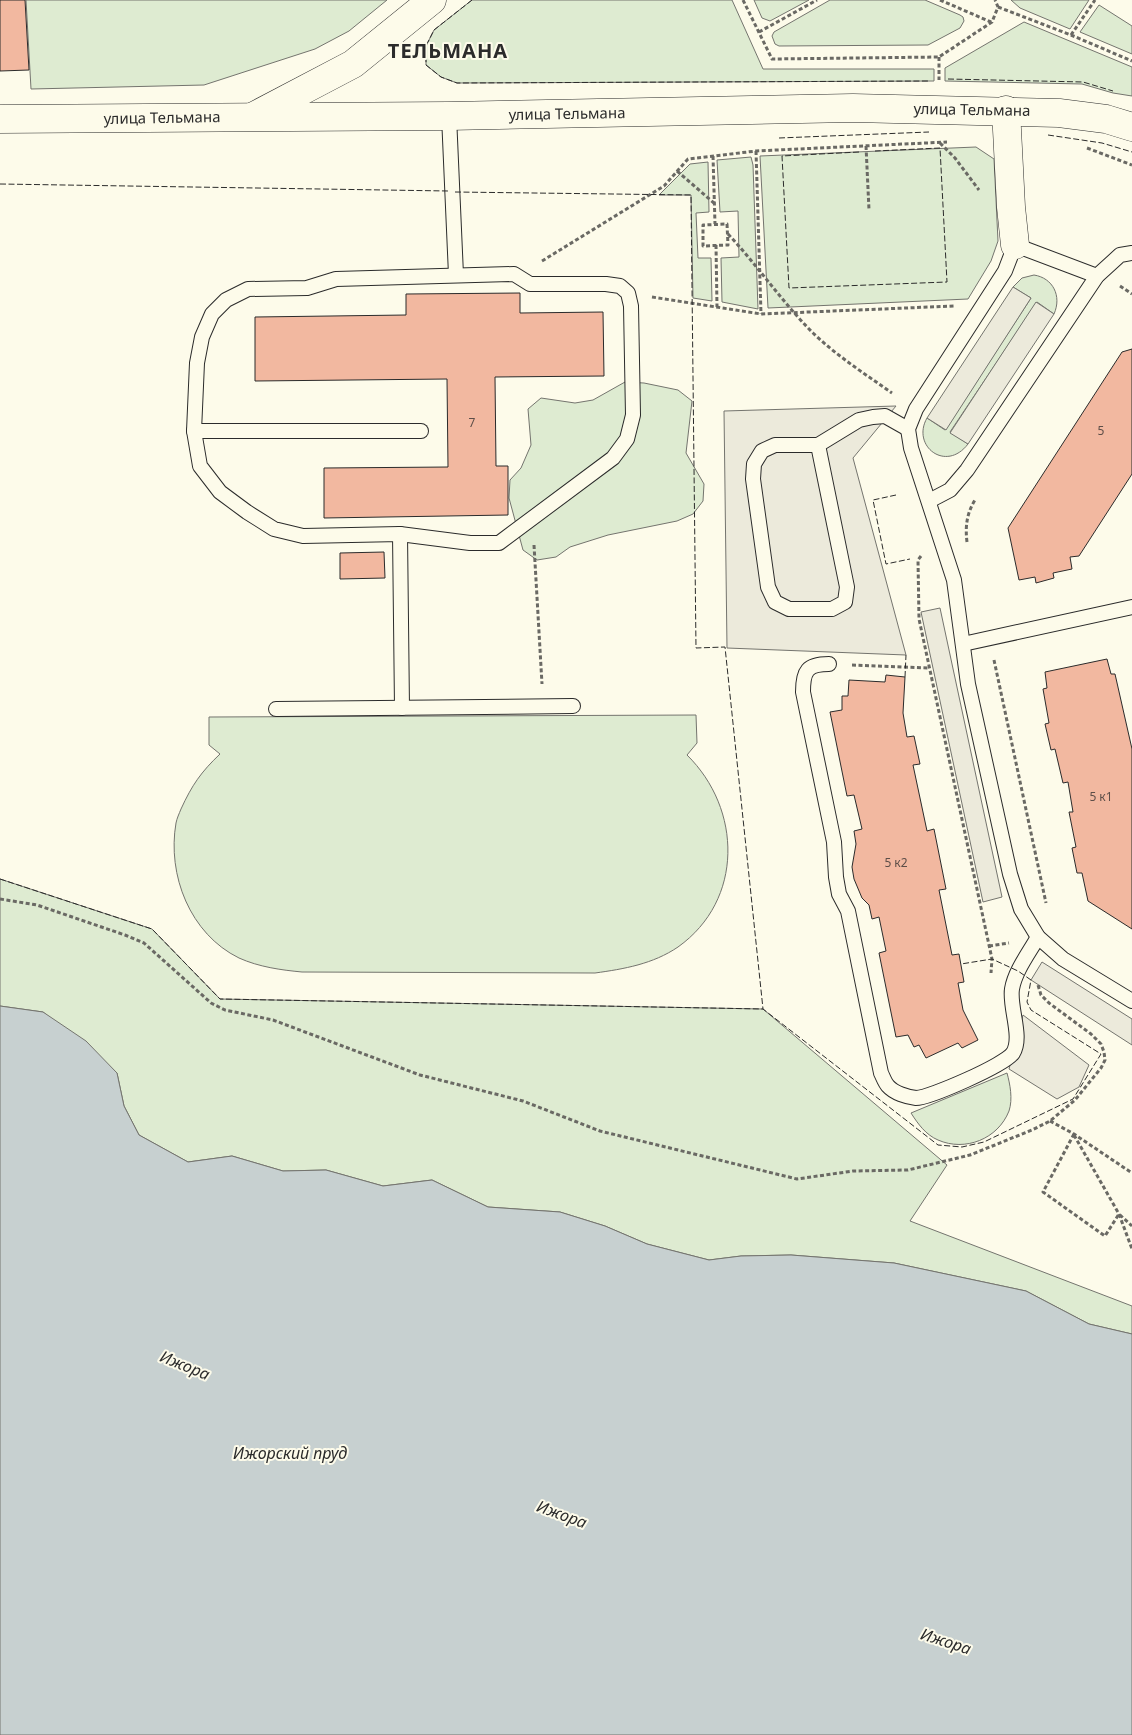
<svg xmlns="http://www.w3.org/2000/svg" width="1132" height="1735" viewBox="0 0 1132 1735" font-family="'Noto Sans',sans-serif">
<style>
.green{fill:#deebd1;stroke:#74746e}
.parking{fill:#eceadb;stroke:#74746e}
.water{fill:#c7d0d0;stroke:#74746e}
.building{fill:#f2b8a0;stroke:#2b2b2b}
.lines{fill:none;stroke-linecap:round;stroke-linejoin:round}
.service-casing{stroke:#2b2b2b;stroke-width:16}
.minor-casing{stroke:#2b2b2b;stroke-width:29}
.tertiary-casing{stroke:#2b2b2b;stroke-width:29}
.secondary-casing{stroke:#2b2b2b;stroke-width:29}
.path{stroke:#6a6964;stroke-width:3;stroke-dasharray:4 2.5;stroke-linecap:butt}
.service{stroke:#fdfbea;stroke-width:14}
.minor{stroke:#fdfbea;stroke-width:28}
.tertiary{stroke:#fdfbea;stroke-width:28}
.secondary{stroke:#fdfbea;stroke-width:28}
.fence{stroke:#2b2b2b;stroke-width:1;stroke-dasharray:6 2.5;stroke-linecap:butt}
.labels{text-anchor:middle;stroke-width:4;stroke-linejoin:round;paint-order:stroke}
.number-label{font-size:12px;fill:#5d4e48}
.street-label{font-size:15px;fill:#2b2b2b;stroke:#fdfbea}
.water-label{font-size:16px;font-style:italic;fill:#2b2b2b;stroke:#fdfbea}
.district-label{font-size:20px;font-weight:bold;letter-spacing:1px;fill:#2b2b2b;stroke:#fdfbea}
</style>
<rect width="100%" height="100%" fill="#fdfbea"/>
<g class="green">
<path d="M26 0H387L349 31 315 49 204 85 31 89Z"/>
<path d="M472 0H732L763 69H934V81L457 83 441 77 426 65V46L434 30Z"/>
<path d="M754 0H809L770 21 762 18Z"/>
<path d="M830 0H925L960 15 963 17 964 21 960 28 928 45 779 46 775 44 772 36 774 32Z"/>
<path d="M1011 0H1089L1070 29 1020 8Z"/>
<path d="M1099 5 1132 26V54L1080 32Z"/>
<path d="M1024 22 1132 67V96L1113 93 1082 84 945 81V68Z"/>
<path d="M976 147 994 159 998 241 991 261 968 299 768 308 760 156Z"/>
<path d="M751 157 753 165 758 309 722 302 721 258 739 257 738 211 720 212 717 160Z"/>
<path d="M708 162 709 212 696 213 698 258H711L712 301 693 298 691 195H659L690 164Z"/>
<path d="M1034 275C1053 278 1062 296 1054 314L1037 302 950 432 968 444C946 473 911 446 927 418L945 430 1031 298 1013 287 1022 278Z"/>
<path d="M625 382 644 383 678 390 692 401 686 453 704 484 703 501 693 514 677 521 608 535 570 547 556 557 537 560 523 550 509 498 510 480 521 468 531 445 528 409 541 398 575 403 593 400Z"/>
<path d="M696 715 697 743 687 755C742 809 744 900 678 947 653 964 624 969 595 973L302 972C281 970 259 967 239 958 190 934 167 875 176 823 177 818 179 814 181 809 192 785 201 772 220 754L209 745V717Z"/>
<path d="M0 879 152 929 220 999 763 1009 947 1165 910 1221 1132 1306V1334L1089 1324 1026 1291 894 1263 791 1255 741 1256 709 1260 647 1244 605 1226 560 1212 488 1207 432 1180 383 1186 326 1170 283 1171 232 1156 188 1162 139 1135 124 1106 117 1073 43 1012 0 1006Z"/>
<path d="M1007 1073C1010 1084 1013 1099 1009 1111 998 1139 965 1152 938 1140 926 1135 918 1124 911 1113Z"/>
</g>
<g class="parking">
<path d="M1013 287 1031 298 946 430 927 418Z"/>
<path d="M1036 302 1054 314 968 444 950 433Z"/>
<path d="M896 406 853 458 906 655 727 648 724 411Z"/>
<path d="M940 608 1002 897 983 902 921 612Z"/>
<path d="M1042 962 1132 1019V1045L1031 980Z"/>
<path d="M1023 1015 1089 1065 1079 1087 1057 1099 1009 1069Z"/>
</g>
<path class="water" d="M0 1006 43 1012 86 1041 117 1073 124 1106 139 1135 188 1162 232 1156 283 1171 326 1170 383 1186 432 1180 488 1207 560 1212 605 1226 647 1244 709 1260 741 1256 791 1255 894 1263 1026 1291 1089 1324 1132 1334V1735H0Z"/>
<g class="building">
<path d="M0 0H25L29 70 0 71Z"/>
<path d="M520 293V313L603 312 604 376 495 377 496 466H508V515L324 518V468L448 467 447 379 255 381V317L406 315V294Z"/>
<path d="M1132 349V474L1079 556 1070 557 1072 569 1053 573 1054 578 1036 583 1035 577 1019 580 1008 528 1122 352Z"/>
<path d="M384 552 385 578 340 579V553Z"/>
<path d="M1107 659 1111 674H1115L1132 749V929L1088 901 1082 873H1077L1072 848 1076 847 1069 812H1073L1068 782 1063 783 1055 749 1051 750 1045 724 1049 723 1043 689 1047 688 1045 672Z"/>
<path d="M886 675 905 677 903 713 907 737 914 736 920 764 913 765 927 831 934 829 946 889 939 890 952 955 959 954 964 982 958 983 963 1010 978 1040 962 1048 958 1043 926 1058 919 1045 914 1047 908 1035 896 1037 879 953 886 951 879 917 872 919 869 905 862 898 854 879 852 867 856 844 854 831 862 829 854 795 847 796 830 712 842 710V696H848L849 680 885 682Z"/>
</g>
<g class="lines">
<defs>
<g id="service">
<path d="M449 116 456 275"/>
<path d="M514 274 530 284H606L620 286 628 293 631 306 633 415 627 439 613 458 499 543H470L400 534 303 536 274 529 247 512 220 492 200 466 194 431 197 363 202 337 212 314 226 300 248 289 307 288 336 279Z"/>
<path d="M1097 276 1015 245 1005 271 916 409 908 429 911 448 954 580 968 684 1010 874 1021 909 1038 937 1063 959 1132 1001"/>
<path d="M194 431H421"/>
<path d="M818 445 847 587 845 602 832 609H789L775 602 768 587 753 479 754 464 762 451 775 445H818L859 420 873 417 885 416 908 429"/>
<path d="M929 501 950 490 967 470 1097 276 1120 255 1132 253"/>
<path d="M400 534 402 708"/>
<path d="M963 644 1132 607"/>
<path d="M829 664C807 664 803 671 803 692L834 842 836 877 839 894 848 911 881 1073C883 1077 885 1083 888 1086 894 1093 907 1097 916 1098 929 1098 1005 1065 1013 1053 1023 1037 1009 1007 1012 989 1015 971 1029 953 1038 937"/>
<path d="M276 709 573 706"/>
</g>
<path id="minor" d="M1006 110 1011 207 1015 245"/>
<path id="tertiary" d="M254 116 353 64 432 0"/>
<path id="secondary" d="M0 119 449 116 853 108 1059 113 1106 119 1132 127"/>
</defs>
<use href="#service" class="service-casing"/>
<use href="#minor" class="minor-casing"/>
<use href="#tertiary" class="tertiary-casing"/>
<use href="#secondary" class="secondary-casing"/>
<g class="path">
<path d="M743 0 772 59 939 57 992 22 998 7 995 0"/>
<path d="M940 0 991 22"/>
<path d="M998 7 1071 35 1132 61"/>
<path d="M759 32 817 0"/>
<path d="M1071 35 1095 0"/>
<path d="M939 57V80"/>
<path d="M940 143 955 158 979 190"/>
<path d="M866 146 869 210"/>
<path d="M1087 148 1132 165"/>
<path d="M756 151 761 314"/>
<path d="M713 156 715 224"/>
<path d="M677 171 714 203"/>
<path d="M727 224 728 245 703 246V225Z"/>
<path d="M728 234C758 266 782 302 813 333 837 356 865 374 892 393"/>
<path d="M716 245 717 307"/>
<path d="M542 261 664 186 688 159 756 151 947 142"/>
<path d="M1120 286 1132 294"/>
<path d="M652 297 761 314 954 306"/>
<path d="M967 542C965 526 967 513 975 500"/>
<path d="M534 545 542 684"/>
<path d="M921 556 918 560 919 619 992 959 991 973"/>
<path d="M994 660 1046 903"/>
<path d="M852 665 929 668"/>
<path d="M0 899 37 905 125 935 144 943 211 1003 225 1010 273 1020 420 1075 523 1101 600 1131 797 1179 853 1171 908 1170 970 1155 1032 1130 1050 1121 1075 1100 1101 1068 1105 1060 1104 1052 1101 1044 1091 1034 1049 1003 1041 995 1038 985"/>
<path d="M989 946 1009 943"/>
<path d="M1050 1121 1074 1134 1132 1173"/>
<path d="M1074 1134 1043 1192 1105 1236 1119 1214 1132 1226"/>
<path d="M1074 1135 1119 1214 1132 1249"/>
</g>
<use href="#service" class="service"/>
<use href="#minor" class="minor"/>
<use href="#tertiary" class="tertiary"/>
<use href="#secondary" class="secondary"/>
<g class="fence">
<path d="M472 0 434 30 426 46V65L441 77 457 83 929 81"/>
<path d="M948 79 1083 82 1113 91"/>
<path d="M1048 135 1102 143 1132 152"/>
<path d="M779 138 929 132"/>
<path d="M859 152 782 156 789 288 947 282 940 148 875 151"/>
<path d="M0 184 448 191"/>
<path d="M455 192 691 195 696 648 725 647 763 1009"/>
<path d="M896 495 873 500 886 564 910 559"/>
<path d="M905 677 906 655"/>
<path d="M0 879 152 929 220 999 763 1009 938 1145 962 1147 984 1142 1073 1099 1101 1054 1031 1010 1027 1002 1031 980 1018 971 992 959 961 964"/>
</g>
</g>
<g class="labels">
<g class="number-label">
<text x="472" y="427">7</text>
<text x="1101" y="435">5</text>
<text x="1101" y="801">5 к1</text>
<text x="896" y="867">5 к2</text>
</g>
<g class="street-label">
<text transform="translate(972 110) rotate(1)" y="5">улица Тельмана</text>
<text transform="translate(567 114) rotate(-1)" y="5">улица Тельмана</text>
<text transform="translate(162 118) rotate(-1)" y="5">улица Тельмана</text>
</g>
<g class="water-label">
<text transform="translate(185 1365) rotate(22)" y="6">Ижора</text>
<text x="290" y="1459">Ижорский пруд</text>
<text transform="translate(562 1514) rotate(20)" y="6">Ижора</text>
<text transform="translate(946 1641) rotate(18)" y="6">Ижора</text>
</g>
<g class="district-label">
<text x="448" y="58">ТЕЛЬМАНА</text>
</g>
</g>
</svg>
